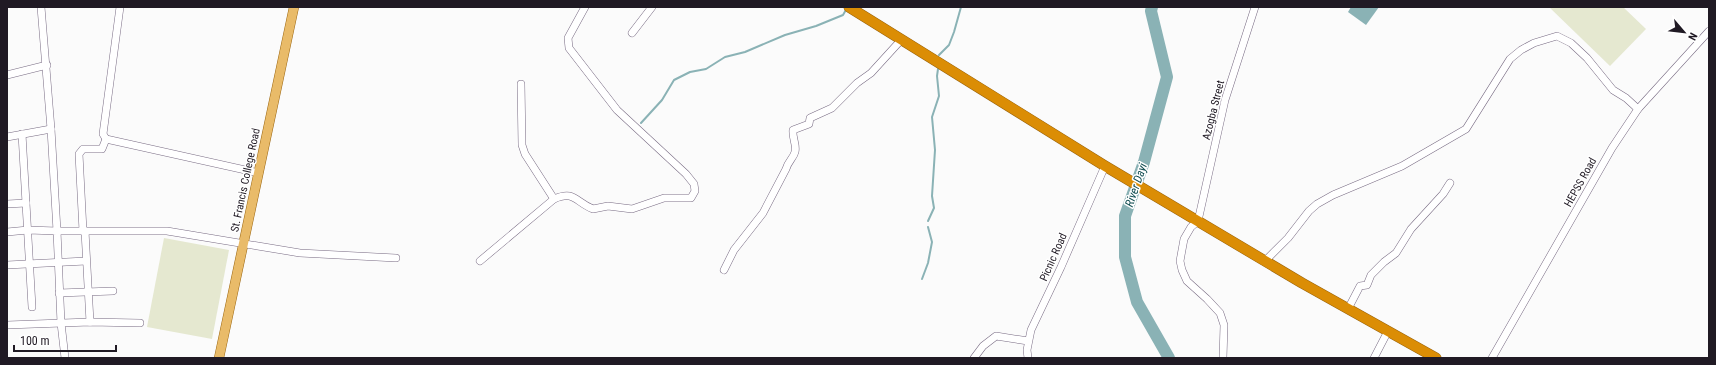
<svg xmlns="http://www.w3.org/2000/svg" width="1716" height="365" viewBox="0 0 1716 365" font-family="'Roboto Condensed',sans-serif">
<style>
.green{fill:#e5e8d0}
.water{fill:#8ab2b5}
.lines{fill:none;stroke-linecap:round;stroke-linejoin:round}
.stream{stroke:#8ab2b5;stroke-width:2}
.river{stroke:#8ab2b5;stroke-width:12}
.minor-casing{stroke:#786b83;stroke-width:8}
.major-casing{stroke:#9a6510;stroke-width:10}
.highway-casing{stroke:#9a6510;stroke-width:11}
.minor{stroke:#fff;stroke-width:7}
.major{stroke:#e9bb69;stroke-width:9}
.highway{stroke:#db8d05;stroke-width:10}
.labels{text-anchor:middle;stroke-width:3;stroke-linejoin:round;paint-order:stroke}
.street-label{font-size:11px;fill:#201a24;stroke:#fff}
.water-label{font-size:12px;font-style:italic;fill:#124e52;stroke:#fff}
</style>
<rect width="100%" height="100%" fill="#fbfbfb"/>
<g class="green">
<path d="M1549 7H1623L1646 29 1610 66Z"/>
<path d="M164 238 229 250 212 339 147 327Z"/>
</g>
<path class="water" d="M1351 7H1379L1366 25 1348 12Z"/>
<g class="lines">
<g class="stream">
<path d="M939 55 949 45 954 32 961 7"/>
<path d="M641 123 662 100 674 80 690 72 706 69 725 57 745 52 785 35 816 26 843 15 847 8"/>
<path d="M928 221 934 208 932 196 935 150 932 117 939 96 937 76 938 69"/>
<path d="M922 279 928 263 932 242 928 227"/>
</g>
<path class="river" d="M1152 7 1151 11 1167 77 1144 162 1125 216V257L1137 302 1169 358"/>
<defs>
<g id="minor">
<path d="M41 7 51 129 57 231H167L300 253 396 258"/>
<path d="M120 7 103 134 106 139 259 173"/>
<path d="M632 33 652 7"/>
<path d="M7 75 47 65"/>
<path d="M521 84 522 145 525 154 554 199"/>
<path d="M22 134 32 307"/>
<path d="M7 137 51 129"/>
<path d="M7 204 26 203"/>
<path d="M83 231 79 154 83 149H102L106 139"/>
<path d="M85 231 90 322"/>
<path d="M7 232 28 230 57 231 61 323 65 358"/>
<path d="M480 261 554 199C575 190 575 202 593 209L608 206 632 209 664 198H691L695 191 694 184 686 174 617 110 569 48 568 38 585 7"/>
<path d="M1265 261 1288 238 1309 211 1317 204 1333 195 1402 166 1466 129 1510 59 1521 50 1534 43 1557 36 1571 43 1587 58 1613 90 1626 98 1638 109"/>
<path d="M7 265 86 261"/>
<path d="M724 270 734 250 763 213 786 169C788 161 793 159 795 152 797 145 792 138 793 130L809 124 810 118 832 108 857 83 871 73 902 39"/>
<path d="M59 293 113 291"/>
<path d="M1348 309 1360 286 1367 285 1371 275 1384 262 1396 253 1411 229 1443 194 1450 183"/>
<path d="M7 325 90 322 140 323"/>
<path d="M974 358 983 346 996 336 1028 341"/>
<path d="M1028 358 1027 350 1031 330 1061 267 1105 166"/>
<path d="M1223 358 1224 325 1220 313 1207 299 1187 281 1182 270 1180 261 1184 239 1191 227 1198 221 1225 100 1255 7"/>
<path d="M1374 358 1388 331"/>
<path d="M1492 358 1612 148 1638 109 1709 31"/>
</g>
<path id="major" d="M219 358 294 7"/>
<path id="highway" d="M849 7 1105 166 1302 283 1436 358"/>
</defs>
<use href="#minor" class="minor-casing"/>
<use href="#major" class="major-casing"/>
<use href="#highway" class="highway-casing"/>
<use href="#minor" class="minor"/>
<use href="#major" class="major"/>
<use href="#highway" class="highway"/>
</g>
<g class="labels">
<g class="street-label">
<text transform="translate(1213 110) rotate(-76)" y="4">Azogba Street</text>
<text transform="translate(245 180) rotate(-78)" y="4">St. Francis College Road</text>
<text transform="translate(1580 182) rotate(-61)" y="4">HEPSS Road</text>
<text transform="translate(1053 257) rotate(-66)" y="4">Picnic Road</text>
</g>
<g class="water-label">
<text transform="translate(1136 185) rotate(-71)" y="4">River Dayi</text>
</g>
</g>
<rect width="1716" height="365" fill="none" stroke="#201a24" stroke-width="16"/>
<g transform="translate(1684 32) rotate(118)" stroke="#ffffff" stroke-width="3" paint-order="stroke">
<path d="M0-3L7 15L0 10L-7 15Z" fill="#201a24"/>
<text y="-6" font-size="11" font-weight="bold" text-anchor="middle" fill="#201a24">N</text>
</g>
<path d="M14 345v6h102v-6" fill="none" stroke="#201a24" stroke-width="2"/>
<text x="20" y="345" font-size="12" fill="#201a24" stroke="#ffffff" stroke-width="3" paint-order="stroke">100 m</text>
</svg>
